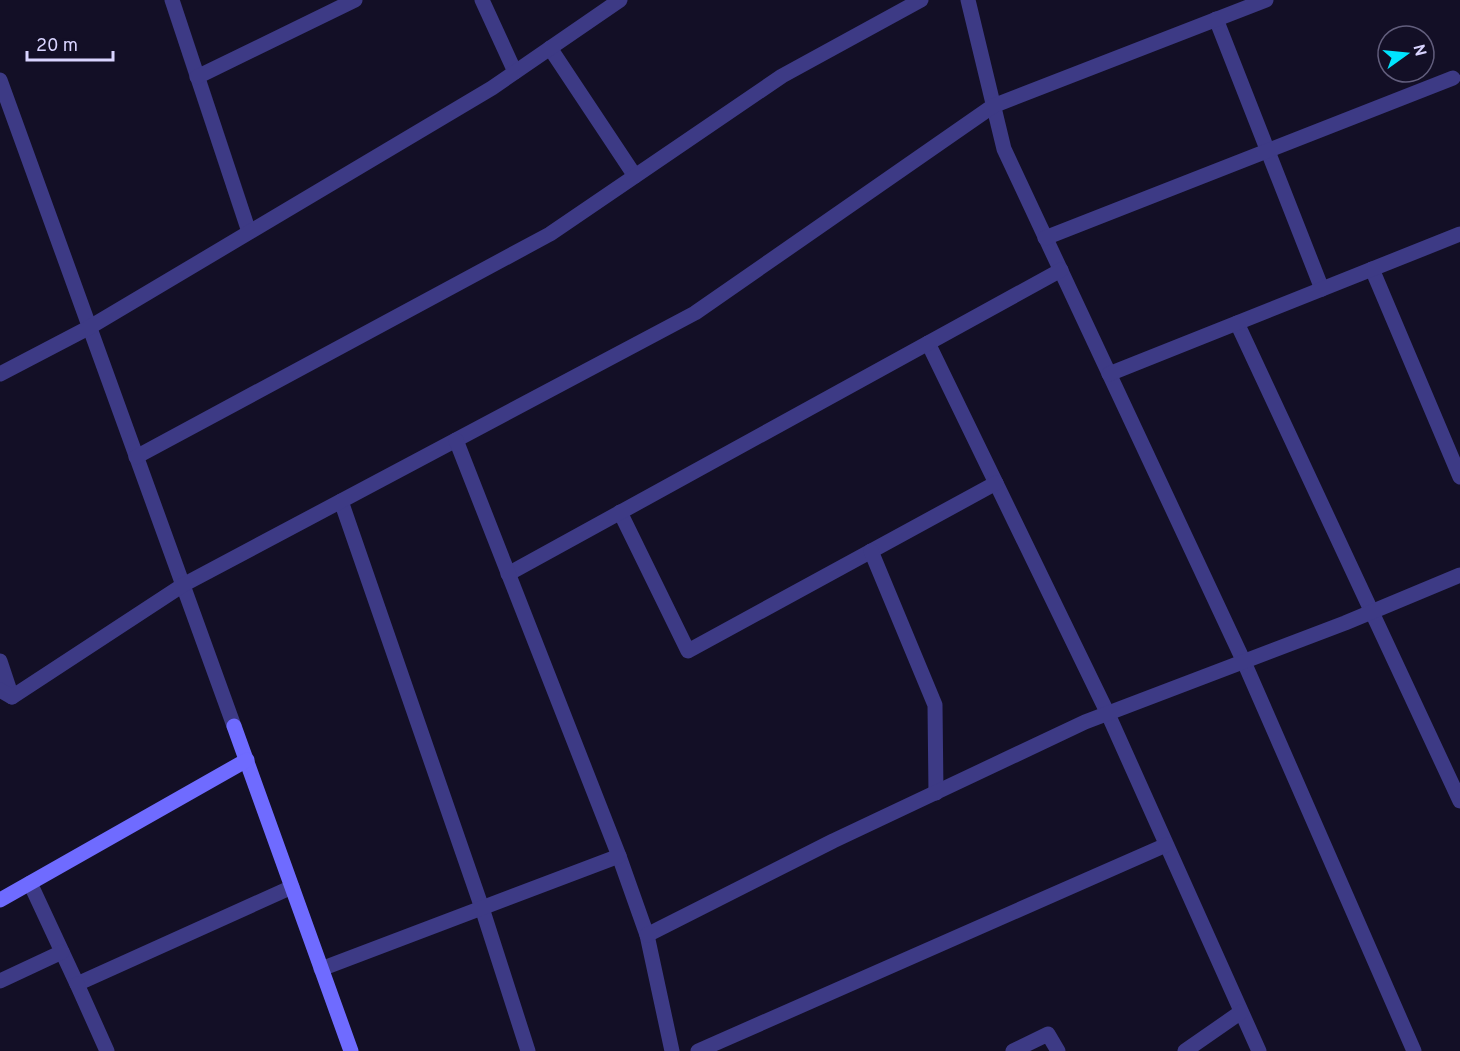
<svg xmlns="http://www.w3.org/2000/svg" width="1460" height="1051" viewBox="0 0 1460 1051" font-family="Overpass,sans-serif">
<style>
.lines{fill:none;stroke-linecap:round;stroke-linejoin:round}
.street{stroke:#3d3a85;stroke-width:15}
.secondary{stroke:#6f6bff;stroke-width:15}
</style>
<rect width="100%" height="100%" fill="#130f26"/>
<g class="lines">
<g class="street">
<path d="M172 0 249 232"/>
<path d="M482 0 515 72"/>
<path d="M968 0 1004 149 1244 662 1414 1051"/>
<path d="M1216 19 1322 289"/>
<path d="M550 48 635 176"/>
<path d="M197 77 355 0"/>
<path d="M0 80 234 726"/>
<path d="M1045 238 1453 78"/>
<path d="M1372 269 1460 477"/>
<path d="M1237 323 1460 801"/>
<path d="M928 343 1108 714 1259 1051"/>
<path d="M0 374 90 327 492 88 620 0"/>
<path d="M1109 374 1460 234"/>
<path d="M136 457 550 234 782 76 921 0"/>
<path d="M341 501 482 908 528 1051"/>
<path d="M620 512 688 651 996 483"/>
<path d="M871 551 935 705 936 793"/>
<path d="M508 574 1061 270"/>
<path d="M0 661 12 697"/>
<path d="M0 690 12 697 183 585 695 313 993 106 1266 0"/>
<path d="M619 856 647 935 672 1051"/>
<path d="M30 883 77 984 292 887"/>
<path d="M647 935 833 841 1085 722 1345 623 1460 575"/>
<path d="M321 969 619 856 456 440"/>
<path d="M0 981 62 952"/>
<path d="M77 984 107 1051"/>
<path d="M698 1051 1166 845"/>
<path d="M1013 1051 1048 1034 1058 1051"/>
<path d="M1185 1051 1241 1012"/>
</g>
<g class="secondary">
<path d="M234 726 351 1051"/>
<path d="M0 900 247 760"/>
</g>
</g>
<g transform="translate(1406 54) rotate(75)"><circle r="28" fill="#130f26" stroke="#625e7d" stroke-width="1.5"/>
<path d="M0-4.5L10 22L0 15L-10 22Z" fill="#00e5ff"/>
<text y="-9" font-size="16" font-weight="bold" text-anchor="middle" fill="#d9d4ff">N</text>
</g>
<path d="M27 51v9h86v-9" fill="none" stroke="#d9d4ff" stroke-width="3"/>
<text x="36" y="51" font-size="18" fill="#d9d4ff" stroke="#130f26" stroke-width="4.5" paint-order="stroke">20 m</text>
</svg>
